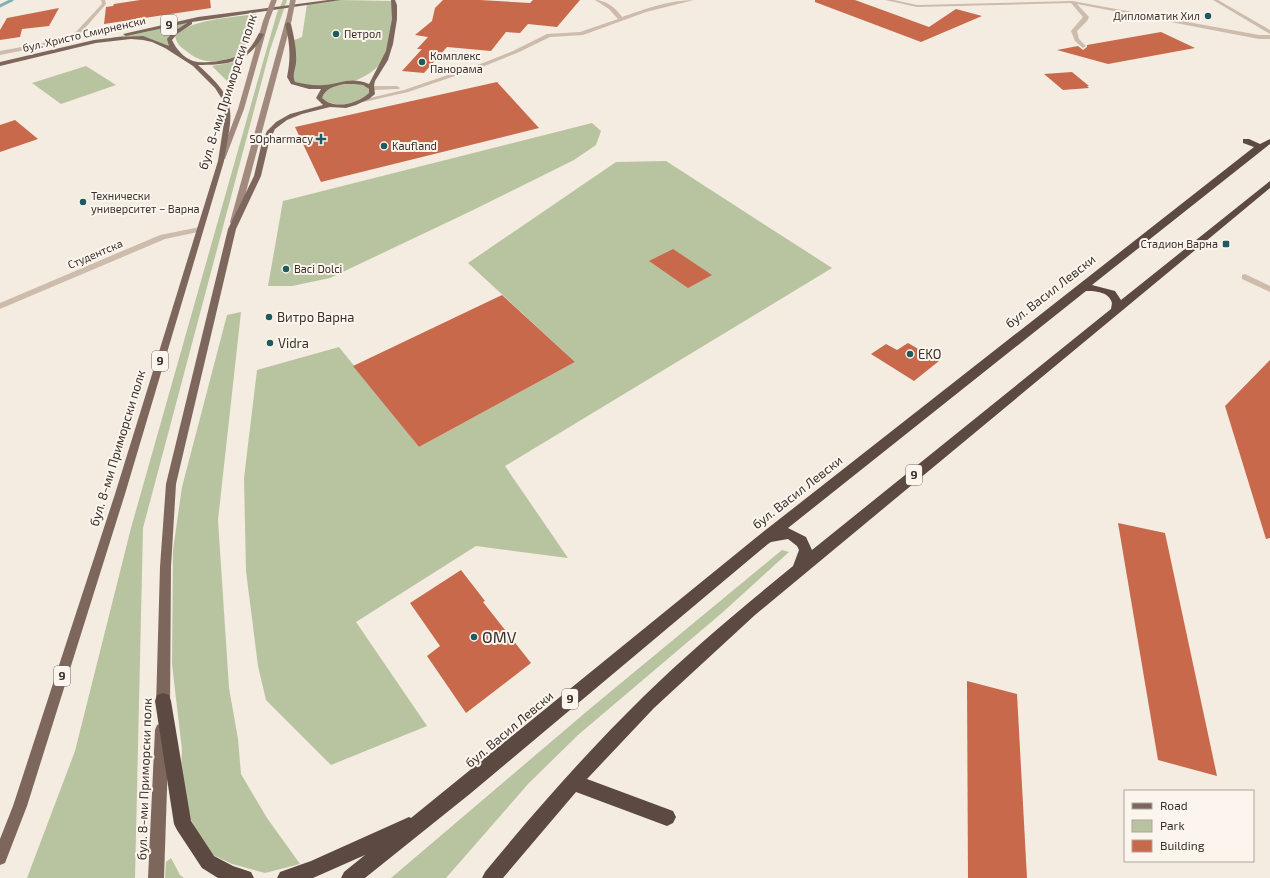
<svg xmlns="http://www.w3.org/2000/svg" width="1270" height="878" viewBox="0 0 1270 878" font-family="'Exo 2',sans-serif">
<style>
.green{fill:#b8c4a0}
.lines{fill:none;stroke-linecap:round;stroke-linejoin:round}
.stream{stroke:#7fb0b2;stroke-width:3}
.building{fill:#c8694b}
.street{fill:#cdbbac;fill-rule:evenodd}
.secondary{fill:#a18a7d;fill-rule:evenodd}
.primary{fill:#7d675c;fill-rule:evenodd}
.highway{fill:#5c4a42;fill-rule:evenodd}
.secondary-bridge{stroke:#a18a7d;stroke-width:5.5}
.poi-dot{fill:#1f5a5e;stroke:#fbf5ee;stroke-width:1.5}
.labels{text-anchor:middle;stroke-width:4;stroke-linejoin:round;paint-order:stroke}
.far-poi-label{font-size:11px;fill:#3b302b;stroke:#fbf5ee;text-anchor:start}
.far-street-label{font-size:11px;fill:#3b302b;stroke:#fbf5ee}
.shield{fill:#fbf5ee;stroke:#756b66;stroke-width:1}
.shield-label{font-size:12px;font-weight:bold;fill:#3b302b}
.street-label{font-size:13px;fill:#3b302b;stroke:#fbf5ee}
.poi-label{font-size:13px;fill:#3b302b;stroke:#fbf5ee;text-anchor:start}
.near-poi-label{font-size:16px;fill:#3b302b;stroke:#fbf5ee;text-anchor:start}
</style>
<rect width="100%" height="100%" fill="#f4ebe1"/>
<g class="green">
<path d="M283 0H287L270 50 143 528 135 878H27L75 751 131 528 265 55 277 13Z"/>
<path d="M339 0 393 1C391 39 394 68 351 82L365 84 372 94C349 106 343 109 319 98L328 87H309L293 83 292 41 302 37 307 4Z"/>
<path d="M256 14 242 54C221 63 203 66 185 50 179 46 176 42 175 35 196 18 230 18 256 14Z"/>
<path d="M198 19 181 27 171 38 174 50C145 33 126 39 94 42Z"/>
<path d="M239 61 231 85 212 66Z"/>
<path d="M86 66 116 85 61 104 32 83Z"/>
<path d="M592 123 601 131 596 145 574 160 469 212 330 278 292 286H268L283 201Z"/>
<path d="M666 161 832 268 505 466 568 558 476 546 356 622 427 726 331 765 266 700 258 666 246 571 244 478 257 370 339 347 419 447 575 362 468 263 616 162Z"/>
<path d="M241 312 218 520 229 688 238 739 241 774 267 818 300 864 265 873 232 864 213 855 201 840 189 816 180 785 182 750 172 664 173 550 182 487 227 315Z"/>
<path d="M782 550 789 552 723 612 578 735 528 784 446 878H391L592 707Z"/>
<path d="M171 858 180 875 184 878H165L166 862Z"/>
</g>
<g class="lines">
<path class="stream" d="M0 6 12 0"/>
</g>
<g class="building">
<path d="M140 0H210L211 8 104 24 106 7 113 6 114 4Z"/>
<path d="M443 0H480L530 3 533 0H580L557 27 528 24 520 33 506 32 491 51 447 47 424 73 402 71 422 49H417L428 37 415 35 432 21 435 8Z"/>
<path d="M815 0H855L929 27 956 9 982 16 921 42 815 2Z"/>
<path d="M59 8 49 26 22 29 20 37 0 40V30L7 18Z"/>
<path d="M1161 32 1195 48 1108 64 1057 50 1078 46 1083 50 1087 47V45Z"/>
<path d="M1072 72 1089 86H1087L1089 88 1063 90 1044 74Z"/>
<path d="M497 82 539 128 321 182 295 127Z"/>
<path d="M15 120 38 139 0 152V125Z"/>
<path d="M673 249 712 275 688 288 649 261Z"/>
<path d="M502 295 575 362 419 447 353 366Z"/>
<path d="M908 343 939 361 914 381 871 354 886 344 897 350Z"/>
<path d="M1270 360V538L1266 539 1225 406Z"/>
<path d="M1118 523 1165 533 1217 776 1158 760Z"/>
<path d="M461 570 485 601 483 602 531 663 466 713 427 656 440 646 410 603Z"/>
<path d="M967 681 1017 694 1027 878H968Z"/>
</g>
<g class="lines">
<g class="street">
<path d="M101 0H105L106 4 78 36 55 44 0 55V51L54 41 74 34 102 4Z"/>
<path d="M595 0C606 0 616 8 622 17 645 9 670 0 694 0L646 12 583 35 550 37 517 53 487 65 408 92 364 102 361 100 404 90 483 63 513 51 547 34 580 32 618 19 609 9Z"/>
<path d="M885 0H894L917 5 1072 1 1259 35H1270V39H1259L1077 4 1089 17 1087 21 1077 31 1079 39 1086 46 1083 48 1075 41 1071 31 1083 17 1071 3 917 7Z"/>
<path d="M1213 0H1218L1270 30V34Z"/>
<path d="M397 86 400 88 399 89 372 90 369 88 372 86Z"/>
<path d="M200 227H203V231L165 239 0 309V303L160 235Z"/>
<path d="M1245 274 1270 286V292L1242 279V275Z"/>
</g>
<g class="secondary">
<path d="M289 17 292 19 238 222 237 224H231L230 222 286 19Z"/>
<path d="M266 19 269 21 244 109 225 159 220 160 219 159 238 109 263 21Z"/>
</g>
<g class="primary">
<path d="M328 0H341L192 22V24L177 34 172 40C176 49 184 58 193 61 205 65 238 59 247 51 252 46 256 39 259 33L264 34C249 63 228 65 198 65 240 102 232 111 224 161L125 494 27 806 5 863 0 865V839L13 806 115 494 218 161 225 116 222 99 215 88 193 66 165 48 152 42 143 40 131 39 96 43 0 66V62L94 40 118 37 143 36 169 46 167 39 173 32 187 23 126 36 123 34 198 17Z"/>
<path d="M391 0H395L397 5V19L393 44 388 60 375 81 374 86 375 94 369 99 356 105 346 108 330 107 302 114 287 120 275 129 269 142 261 176 236 229 176 484 171 567 170 706 168 711 163 713 158 711 156 706 160 567 166 484 228 229 254 176 262 142 267 131 276 122 290 114 323 105 316 98 321 89H309L291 84 287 77C291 59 290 42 285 24L288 22 291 24C294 37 297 50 296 63 295 70 292 75 295 82 305 84 314 86 324 85 341 84 350 76 369 84L386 51 392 19ZM344 84H354L363 85 369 89V93C357 104 335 110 322 98 325 88 335 86 344 84Z"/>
<path d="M162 723 167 725 169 730 164 878H148L155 730 157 725Z"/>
</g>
<g class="highway">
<path d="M1243 139H1249L1260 144 1270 139V144L1092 285 1115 291 1121 300 1270 181V188L755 615 654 708 587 779 673 811 676 817 673 823 667 826 576 792 503 878H482L485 872C535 811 587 752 643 697 691 650 742 608 793 566L799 550 797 546 788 539 771 542 768 544 471 793 365 878H341L344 872 365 855 313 878H277L280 872 311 861 409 817 411 818 758 536 1254 147 1243 143ZM1086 291C1096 291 1109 292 1112 303L1111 309 812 550 806 537 788 528Z"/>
<path d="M163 693 169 695 171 701 191 821 214 856 233 866 251 872 254 878H218L202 868 177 830 174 824 155 701 157 695Z"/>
</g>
<g class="secondary-bridge">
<path d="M289 19 293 0"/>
<path d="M266 21 274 0"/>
</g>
</g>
<g class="poi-dot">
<circle cx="1208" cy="16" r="4"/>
<circle cx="336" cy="34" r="4"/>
<circle cx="422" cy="62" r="4"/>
<path d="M319 133h4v4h4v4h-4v4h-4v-4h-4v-4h4z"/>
<circle cx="384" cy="146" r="4"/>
<circle cx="83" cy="202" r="4"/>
<rect x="1222" y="240" width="8" height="8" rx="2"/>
<circle cx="286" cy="269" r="4"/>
<circle cx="269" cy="317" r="4"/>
<circle cx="270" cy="343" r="4"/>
<circle cx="910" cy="354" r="4"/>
<circle cx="474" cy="637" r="4"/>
</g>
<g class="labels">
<g class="far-poi-label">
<text x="1200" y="20" text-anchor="end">Дипломатик Хил</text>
<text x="344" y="38">Петрол</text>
<text x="430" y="60">Комплекс<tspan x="430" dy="13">Панорама</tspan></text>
<text x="313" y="143" text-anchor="end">SOpharmacy</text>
<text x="392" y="150">Kaufland</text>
<text x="91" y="200">Технически<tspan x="91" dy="13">университет – Варна</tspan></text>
<text x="1218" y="248" text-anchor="end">Стадион Варна</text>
<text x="294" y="273">Baci Dolci</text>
</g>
<g class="far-street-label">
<text transform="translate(84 34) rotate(-13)" y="4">бул. Христо Смирненски</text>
<text transform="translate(95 254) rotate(-23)" y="4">Студентска</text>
</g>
<g class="shield">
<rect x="161" y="15" width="16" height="20" rx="3"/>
<rect x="152" y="351" width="16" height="20" rx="3"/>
<rect x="906" y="465" width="16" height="20" rx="3"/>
<rect x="54" y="666" width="16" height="20" rx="3"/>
<rect x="562" y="689" width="16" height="20" rx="3"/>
</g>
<g class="shield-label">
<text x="169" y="29">9</text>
<text x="160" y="365">9</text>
<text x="914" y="479">9</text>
<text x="62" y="680">9</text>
<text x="570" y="703">9</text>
</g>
<g class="street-label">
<text transform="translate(227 92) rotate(-72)" y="5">бул. 8-ми Приморски полк</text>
<text transform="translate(1050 291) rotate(-38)" y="5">бул. Васил Левски</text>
<text transform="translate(117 448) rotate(-73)" y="5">бул. 8-ми Приморски полк</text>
<text transform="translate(797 492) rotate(-38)" y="5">бул. Васил Левски</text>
<text transform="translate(509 729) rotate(-40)" y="5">бул. Васил Левски</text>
<text transform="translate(144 779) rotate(-88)" y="5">бул. 8-ми Приморски полк</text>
</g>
<g class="poi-label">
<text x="277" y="322">Витро Варна</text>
<text x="278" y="348">Vidra</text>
<text x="918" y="359">EKO</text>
</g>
<g class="near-poi-label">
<text x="482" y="643">OMV</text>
</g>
</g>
<rect x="1124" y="790" width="130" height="72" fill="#fbf5ee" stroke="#aea6a0"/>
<rect x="1132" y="803" width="20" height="6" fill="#7d675c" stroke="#aea6a0"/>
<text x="1160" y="810" font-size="12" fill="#3b302b">Road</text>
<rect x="1132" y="820" width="20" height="12" fill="#b8c4a0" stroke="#aea6a0"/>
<text x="1160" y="830" font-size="12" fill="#3b302b">Park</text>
<rect x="1132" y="840" width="20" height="12" fill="#c8694b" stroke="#aea6a0"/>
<text x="1160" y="850" font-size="12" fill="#3b302b">Building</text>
</svg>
